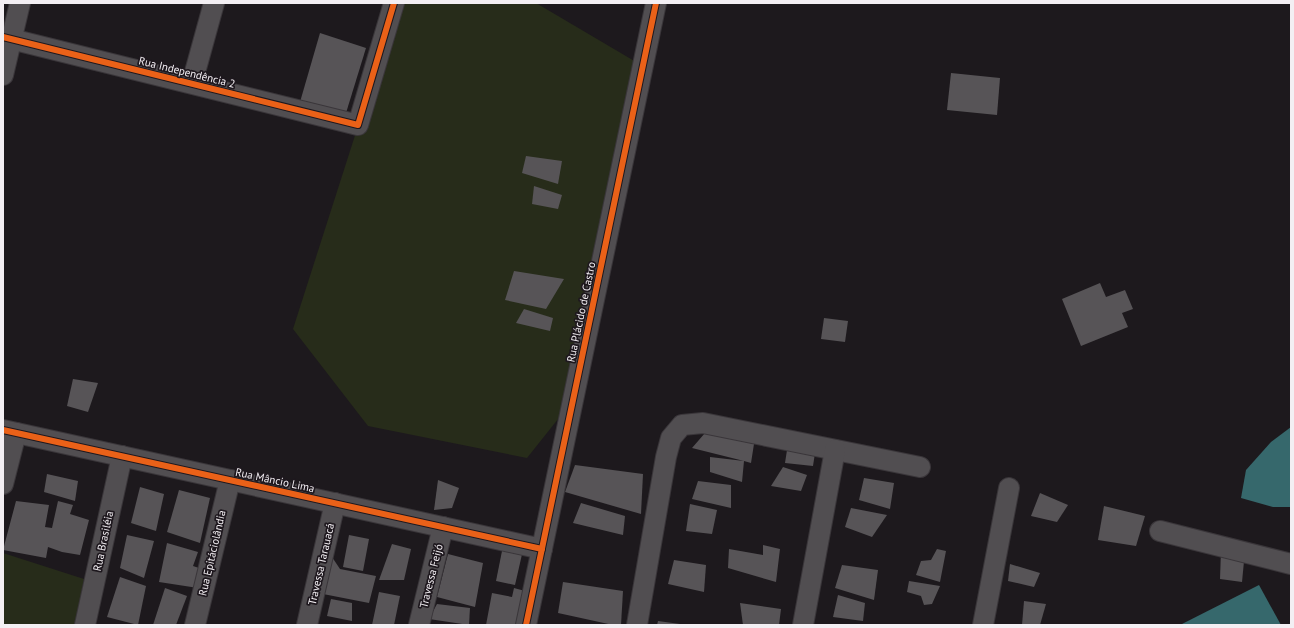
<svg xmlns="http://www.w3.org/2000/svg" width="1294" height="628" viewBox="0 0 1294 628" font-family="'PT Sans',sans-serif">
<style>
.green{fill:#272c1a}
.water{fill:#36686c}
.building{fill:#575457}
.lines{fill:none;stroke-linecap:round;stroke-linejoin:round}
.minor-casing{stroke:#3a363a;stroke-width:22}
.minor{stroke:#514e51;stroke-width:20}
.cycleway-casing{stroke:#1e181e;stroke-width:8}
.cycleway{stroke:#ea6118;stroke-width:6}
.labels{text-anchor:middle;stroke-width:3.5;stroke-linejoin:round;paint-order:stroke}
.street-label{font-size:11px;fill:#f3eff3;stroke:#1e181e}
</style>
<rect width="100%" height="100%" fill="#1d191d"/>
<g class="green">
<path d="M400 3H536L636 62 570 404 527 458 368 426 293 329 375 73Z"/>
<path d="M3 553 84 579 75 625H3Z"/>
</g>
<g class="water">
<path d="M1291 427V507H1273L1241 498 1246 470 1271 442Z"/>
<path d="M1259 585 1281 625H1180Z"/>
</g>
<g class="building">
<path d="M320 33 366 48 346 113 300 102Z"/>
<path d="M951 73 1000 78 997 115 947 110Z"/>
<path d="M526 156 562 161 558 184 522 173Z"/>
<path d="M534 186 562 195 558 209 532 204Z"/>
<path d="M514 271 564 279 546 309 505 300Z"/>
<path d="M1100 283 1106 297 1125 290 1133 309 1122 313 1128 327 1081 346 1062 299Z"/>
<path d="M524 309 553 318 550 331 516 323Z"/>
<path d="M824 318 848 321 845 342 821 339Z"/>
<path d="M73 379 98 383 88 412 67 406Z"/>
<path d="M705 433 754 444 751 463 744 461 742 482 710 472V457L744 461 692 448Z"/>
<path d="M787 450 815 453 813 466 785 463Z"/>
<path d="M575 465 643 474 641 514 565 492Z"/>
<path d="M783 467 807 475 801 491 771 486Z"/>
<path d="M47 474 78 481 75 501 44 492Z"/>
<path d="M864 478 894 483 890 509 859 500Z"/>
<path d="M438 480 459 488 452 508 434 510Z"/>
<path d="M698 481 731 485V508L692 499Z"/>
<path d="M140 487 164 494 156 531 131 523Z"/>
<path d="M179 490 210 498 200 543 167 532Z"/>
<path d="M1040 493 1068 505 1057 522 1031 516Z"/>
<path d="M16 501 49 505 45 527 52 528 58 501 73 505 70 514 89 520 80 555 62 552 48 547 46 558 3 550Z"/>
<path d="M581 503 625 516 623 535 573 523Z"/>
<path d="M690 504 717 510 712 534 686 531Z"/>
<path d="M1104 506 1145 516 1136 546 1098 540Z"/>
<path d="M851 508 887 515 872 537 845 527Z"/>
<path d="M127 535 154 541 144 578 120 568Z"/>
<path d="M349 535 369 539 363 571 343 567Z"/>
<path d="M167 543 198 552 193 566 202 569 198 588 159 582Z"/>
<path d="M392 544 411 549 404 580H379Z"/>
<path d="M763 545 780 549 776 582 728 568 729 549 763 555Z"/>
<path d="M503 546 523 550 515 585 496 581Z"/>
<path d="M937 549 946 551 940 582 916 575 921 561 931 560Z"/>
<path d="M1221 550 1245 551 1242 582 1220 579Z"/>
<path d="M330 554 340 569 376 576 369 603 323 594Z"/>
<path d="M448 554 483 563 475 607 437 597Z"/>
<path d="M674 560 706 565 704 592 668 584Z"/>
<path d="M1010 564 1040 573 1034 587 1008 581Z"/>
<path d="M842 565 878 570 874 600 835 588Z"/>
<path d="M120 577 146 586 138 625 107 617Z"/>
<path d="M909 581 940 586 932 604 924 605 921 596 907 592Z"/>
<path d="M563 582 623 591 621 625H613L558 613Z"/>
<path d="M165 588 187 596 176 625H153Z"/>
<path d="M514 588 525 591 519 625H486L492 593 512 597Z"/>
<path d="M379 592 400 596 394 625H372Z"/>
<path d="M838 595 865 603 863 621 833 617Z"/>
<path d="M331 599 352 603V621L327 616Z"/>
<path d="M1024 601 1046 604 1040 625H1022Z"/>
<path d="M740 603 781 609 779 625H743Z"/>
<path d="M437 604 470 608 469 625 429 619Z"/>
<path d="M658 621 680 624 679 625H657Z"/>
</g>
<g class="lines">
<defs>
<g id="minor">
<path d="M3 37 358 125 394 3"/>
<path d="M3 75 20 3"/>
<path d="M192 83 214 3"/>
<path d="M3 430 542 549"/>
<path d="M3 484 16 433"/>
<path d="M1160 531 1291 564"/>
<path d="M85 625 122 456"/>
<path d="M195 625 230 480"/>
<path d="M307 625 335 503"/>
<path d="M419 625 443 527"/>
<path d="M526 625 656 3"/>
<path d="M637 625 666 457 671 438 682 425 703 423 920 467"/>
<path d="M803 625 835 450"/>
<path d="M983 625 1009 488"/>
</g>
</defs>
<use href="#minor" class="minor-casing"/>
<use href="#minor" class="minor"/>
<defs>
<g id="cycleway">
<path d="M3 37 358 125 394 3"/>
<path d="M3 430 542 549"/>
<path d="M526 625 656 3"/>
</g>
</defs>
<use href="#cycleway" class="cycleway-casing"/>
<use href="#cycleway" class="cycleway"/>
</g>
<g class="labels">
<g class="street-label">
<text transform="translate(187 72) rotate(14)" y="4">Rua Independência 2</text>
<text transform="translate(581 312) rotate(-78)" y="4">Rua Plácido de Castro</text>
<text transform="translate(275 480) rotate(12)" y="4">Rua Mâncio Lima</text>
<text transform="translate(103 541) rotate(-78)" y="4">Rua Brasiléia</text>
<text transform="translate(212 553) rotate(-77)" y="4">Rua Epitáciolândia</text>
<text transform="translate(321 564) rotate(-77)" y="4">Travessa Tarauacá</text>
<text transform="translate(431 576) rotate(-76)" y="4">Travessa Feijó</text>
</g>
</g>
<rect width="1294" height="628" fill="none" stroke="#f3eff3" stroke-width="8"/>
</svg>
